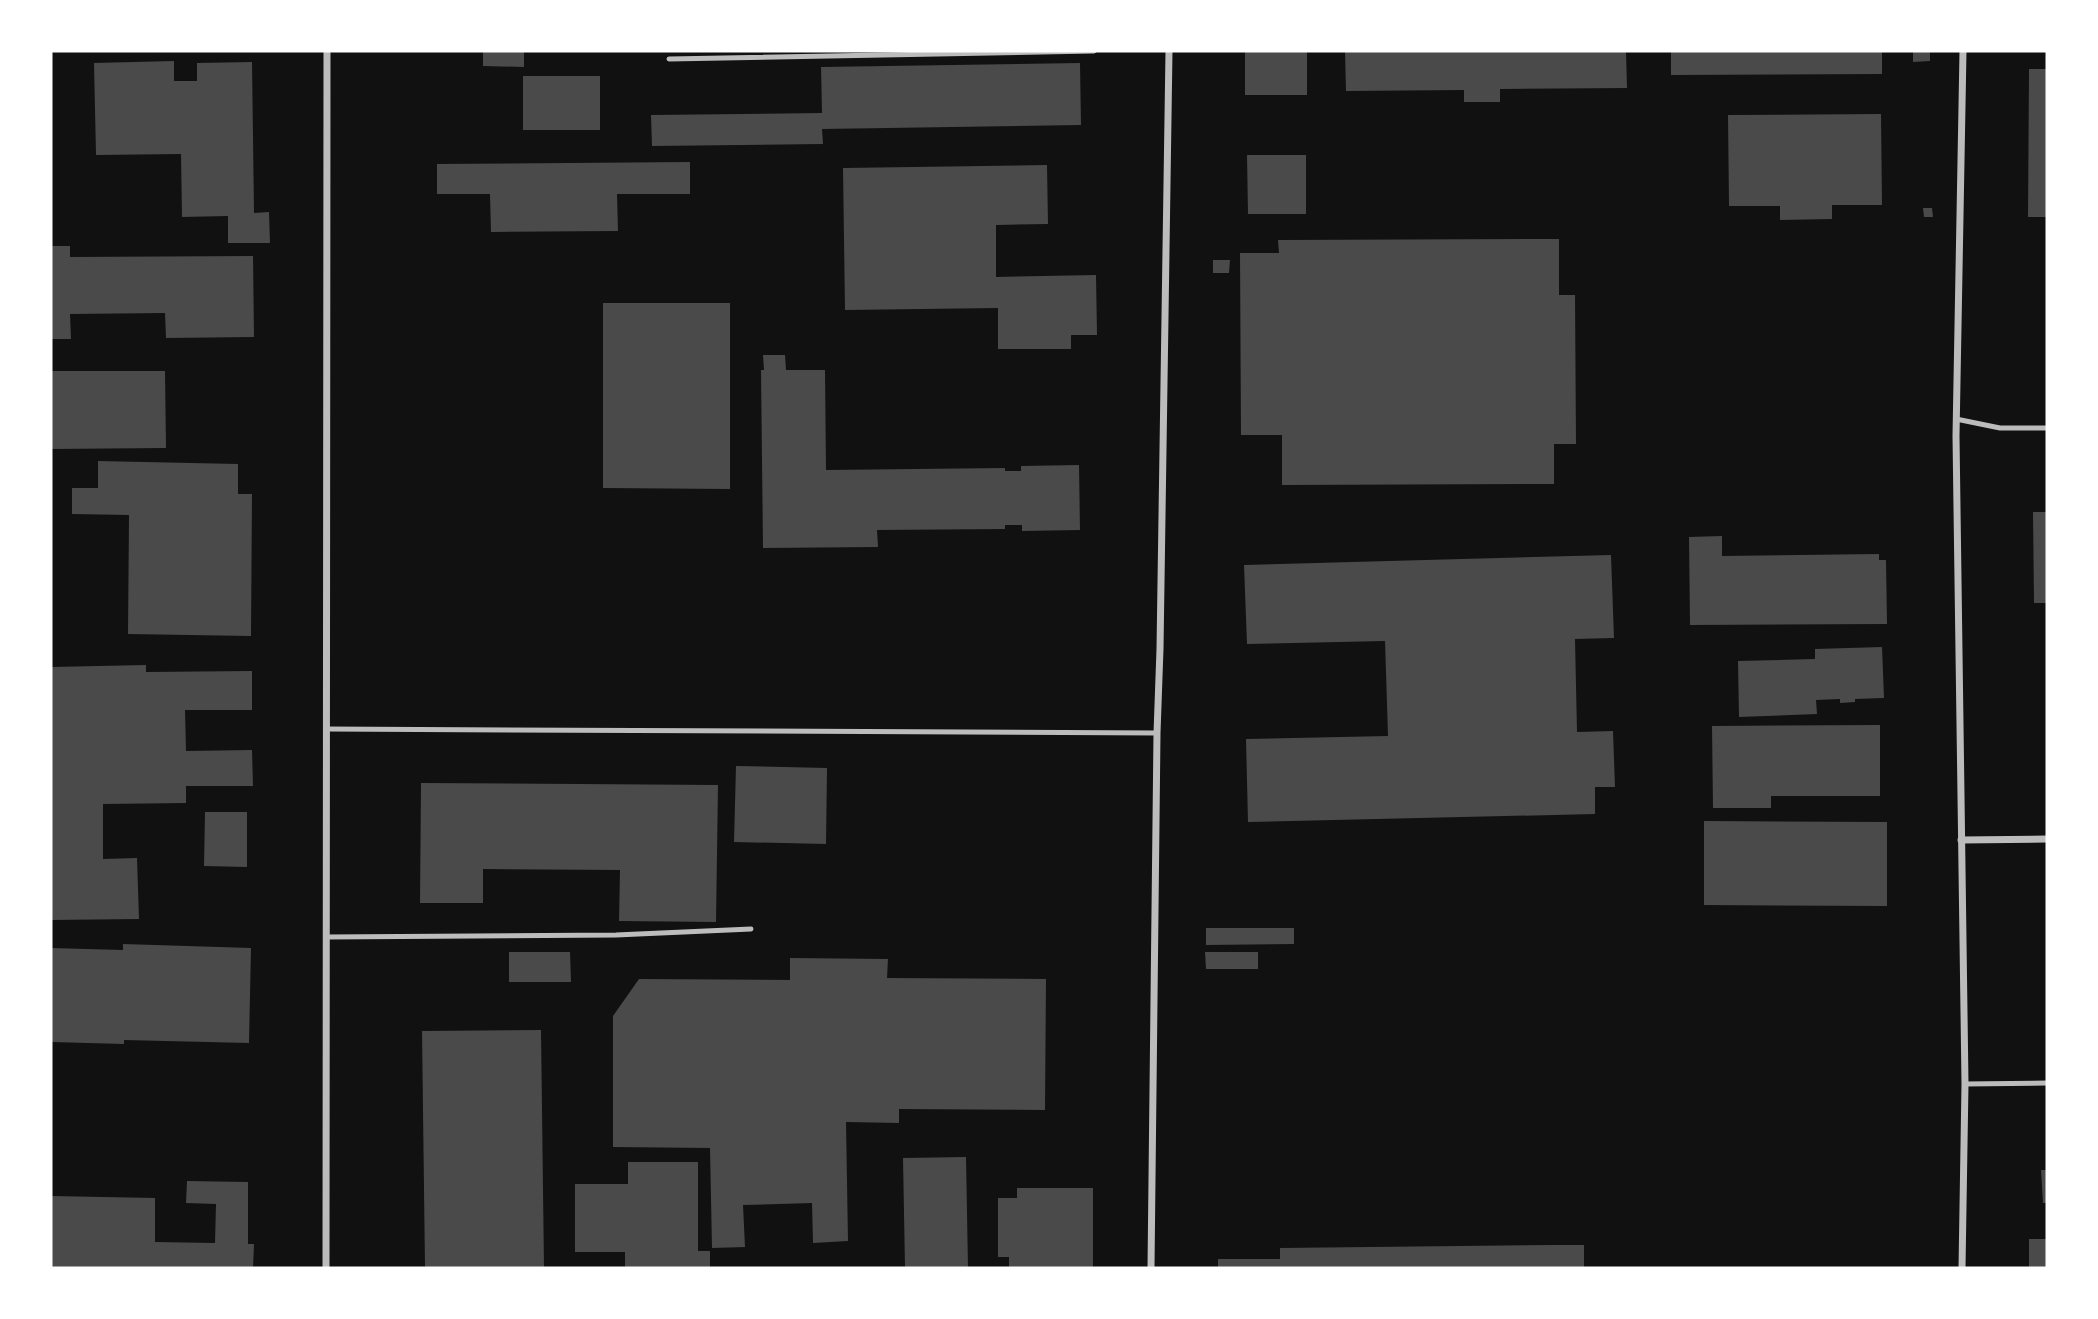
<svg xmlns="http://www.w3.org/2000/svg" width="2098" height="1319" viewBox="0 0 2098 1319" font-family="Merriweather,serif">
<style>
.building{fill:#4a4a4a}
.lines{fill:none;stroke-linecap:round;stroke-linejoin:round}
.service{stroke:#bcbcbc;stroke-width:5}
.minor{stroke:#bcbcbc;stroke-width:7}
</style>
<rect width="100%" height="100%" fill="#111"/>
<g class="building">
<path d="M483 51H524V67L483 66Z"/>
<rect x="1245" y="51" width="62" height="44"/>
<path d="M1345 51H1626L1627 88 1500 89V102H1464V90L1346 91Z"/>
<path d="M1671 51H1882V74L1671 75Z"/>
<path d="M1913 51H1930V61L1913 62Z"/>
<path d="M174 61V81H197V63L252 62 254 213 269 212 270 243H228V216L182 217 181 154 96 155 94 63Z"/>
<path d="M1080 63 1081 125 822 129 823 144 652 146 651 115 822 113 821 67Z"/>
<path d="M2029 69H2047V217H2028Z"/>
<rect x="523" y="76" width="77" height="54"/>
<path d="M1881 114 1882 205H1832V219L1780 220V206H1729L1728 115Z"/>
<path d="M1247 155H1306V214H1248Z"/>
<path d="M690 162V194H617L618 231 491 232 490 194H437V164Z"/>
<path d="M1047 165 1048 224 996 225V277L1096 275 1097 335H1071V349H998V308L845 310 843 168Z"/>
<path d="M1923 208H1932L1933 217H1924Z"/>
<path d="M1559 239V295H1575L1576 444H1554V484L1282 485V435H1241L1240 253H1279L1278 240Z"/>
<path d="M51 246H70V257L253 256 254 337 166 338 165 313 70 314 71 339H51Z"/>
<path d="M1213 260H1230L1229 273H1213Z"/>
<path d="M603 303H730V489L603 488Z"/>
<path d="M763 355H785L786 370H825L826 470 1005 468V471H1021V466L1079 465 1080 530 1022 531V525H1005V529L877 530 878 547 763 548 761 370H764Z"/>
<path d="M51 371H165L166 448 51 449Z"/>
<path d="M98 461 238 464V494H252L251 636 128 634 129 515 72 514V488H98Z"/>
<path d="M2033 512H2047V603H2034Z"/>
<path d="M1722 536V556L1879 554V560H1886L1887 624 1690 625 1689 537Z"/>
<path d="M1611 555 1614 638 1575 639 1577 732 1613 731 1615 787H1595V814L1248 822 1246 739 1388 736 1385 641 1247 644 1244 565Z"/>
<path d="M1882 647 1884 698 1855 699V702L1840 703V699L1816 700 1817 714 1739 717 1738 661 1815 659V649Z"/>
<path d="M146 665V672L252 671V710H185L186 751 252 750 253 786H186V803L103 804V859L137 858 139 919 51 920V667Z"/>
<path d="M1880 725V796H1771V808H1713L1712 726Z"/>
<path d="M736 766 827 768 826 844 734 842Z"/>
<path d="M421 783 718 785 716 922 619 921 620 870 483 869V903H420Z"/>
<path d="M205 812H247V867L204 866Z"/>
<path d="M1704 821 1887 822V906L1704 905Z"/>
<path d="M1206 928H1294V944L1206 945Z"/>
<path d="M123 944 251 948 249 1043 124 1040V1044L51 1042V948L123 950Z"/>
<path d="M509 952H570L571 982H509Z"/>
<path d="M1205 952H1258V969H1206Z"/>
<path d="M790 958 888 959 887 978 1046 979 1045 1110 899 1109V1123L846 1122 848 1241 813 1243 812 1203 743 1205 745 1247 712 1248 710 1148 613 1147V1016L639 979 790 980Z"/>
<path d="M541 1030 544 1268H425L422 1031Z"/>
<path d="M966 1157 968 1268H905L903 1158Z"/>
<path d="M628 1162H698V1251H710V1268H625V1252H575V1184H628Z"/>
<path d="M2041 1170H2047V1203H2043Z"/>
<path d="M187 1181 248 1182V1244H254L253 1268H51V1196L155 1198V1242L215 1243 216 1204 186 1203Z"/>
<path d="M1017 1188H1093V1268H1009V1257H998V1198H1017Z"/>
<rect x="2029" y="1239" width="18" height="29"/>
<path d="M1553 1245H1584V1268H1218V1259H1280V1248Z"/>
</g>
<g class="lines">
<g class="service">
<path d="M669 59 1094 51"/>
<path d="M1956 419 2000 428H2047"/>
<path d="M326 729 1157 733"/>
<path d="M326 937 616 935 751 929"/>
<path d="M1965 1084 2047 1083"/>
</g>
<g class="minor">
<path d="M1961 840 2047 839"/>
<path d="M326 1268 327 51"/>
<path d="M1151 1268 1157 733 1160 649 1169 51"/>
<path d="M1962 1268 1965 1084 1956 436 1963 51"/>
</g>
</g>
<rect width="2098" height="1319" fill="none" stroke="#ffffff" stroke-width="105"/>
</svg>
